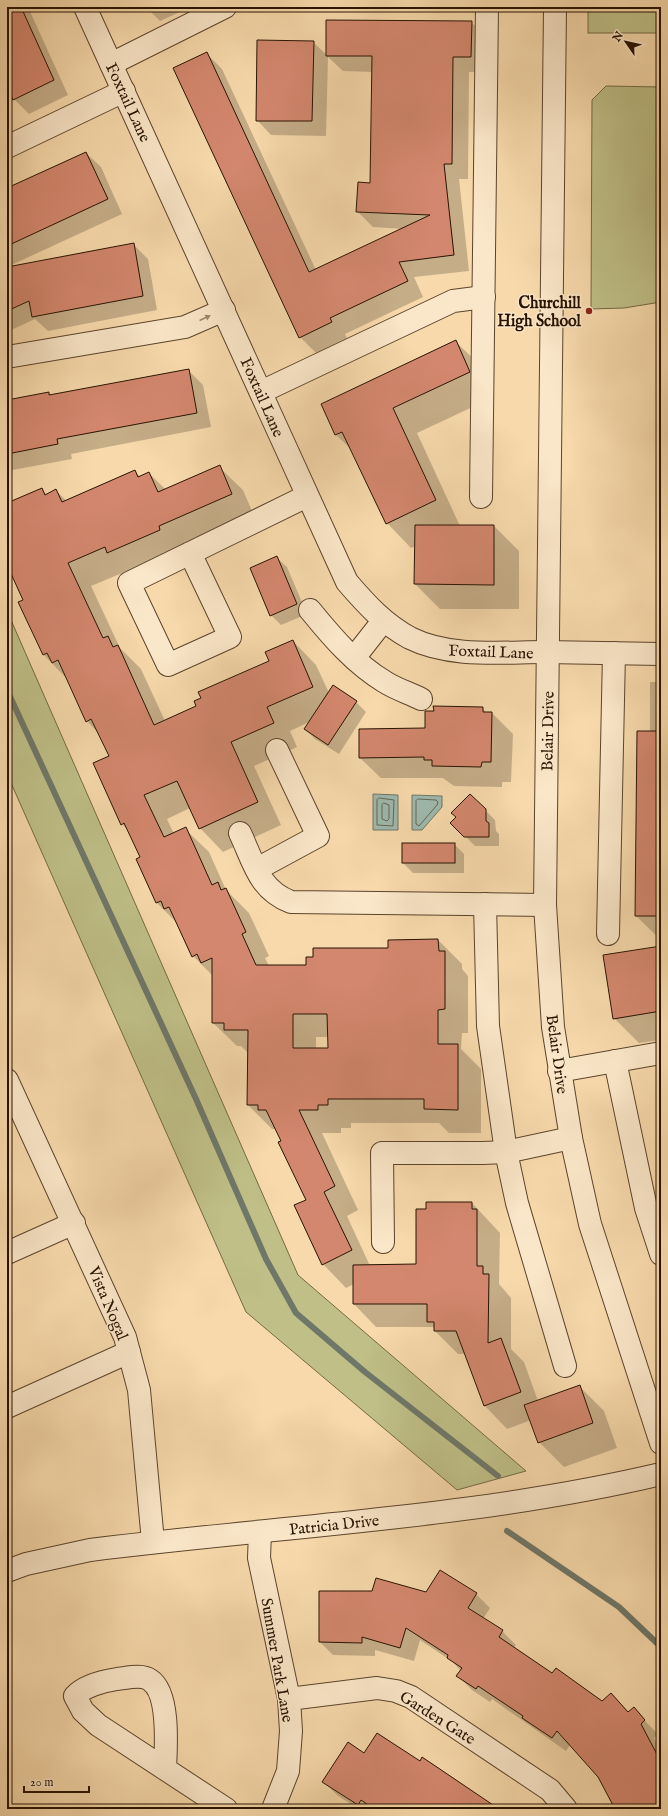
<svg xmlns="http://www.w3.org/2000/svg" width="668" height="1816" viewBox="0 0 668 1816" font-family="'IM FELL English',serif">
<style>
.green{fill:#bfbf87;stroke:#746944}
.water{fill:#9ebaae;stroke:#6f7769}
.shadow{fill:#0003;fill-rule:evenodd}
.lines{fill:none;stroke-linecap:round;stroke-linejoin:round}
.shore{stroke:#636658;stroke-width:1}
.stream{stroke:#6f7769;stroke-width:6}
.building{fill:#d3876e;stroke:#281301;fill-rule:evenodd}
.minor-casing{stroke:#5c442c;stroke-width:24}
.minor{stroke:#fae6c8;stroke-width:22}
.oneway{fill:#9c876e}
.poi-dot{fill:#8f2418;stroke:#fae6c8;stroke-width:1.5}
.labels{text-anchor:middle;stroke-width:3;stroke-linejoin:round;paint-order:stroke}
.street-label{font-size:16px;fill:#281301;stroke:#fae6c8}
.poi-label{font-size:16px;font-weight:bold;fill:#281301;stroke:#fae6c8;text-anchor:end}
</style>
<rect width="100%" height="100%" fill="#f7d9ab"/>
<filter id="stains"><feTurbulence type="fractalNoise" baseFrequency=".005" numOctaves="4"/><feColorMatrix values="0 0 0 0 .2 0 0 0 0 .09 0 0 0 0 .02 0 0 0 .5 -.17"/></filter>
<radialGradient id="worn" r=".72"><stop offset=".6" stop-color="#630" stop-opacity="0"/><stop offset="1" stop-color="#630" stop-opacity=".3"/></radialGradient>
<g class="green">
<rect x="588" y="7" width="73" height="26"/>
<path d="M606 86 661 87V302L624 308 591 309 592 100Z"/>
<path d="M7 611 298 1275 526 1471 457 1490 246 1312 7 774Z"/>
</g>
<g class="water">
<path d="M373 794 398 795V830H373Z"/>
<path d="M412 795 442 796V807L422 830H412Z"/>
</g>
<g class="shadow">
<path d="M7 7H28L68 95 29 114 14 99 7 84Z"/>
<path d="M146 7H191L160 21Z"/>
<path d="M471 22 487 38V72H469L468 179H459L469 271 414 277 423 297 345 334 347 338 316 353 300 337 206 53 222 69 316 270 403 229 373 227 357 211 371 184 373 72 343 71 328 57 326 136 271 135 257 120 313 42 327 55Z"/>
<path d="M86 153 101 167 122 214 7 267V189Z"/>
<path d="M133 244 148 259 157 310 48 331 35 319 7 332V268Z"/>
<path d="M456 342 481 366 494 397 417 433 460 526H494L519 551V609H440L415 584 416 546 411 548 387 523 353 451 336 435 322 405Z"/>
<path d="M188 370 203 385 211 427 71 454 72 459 7 471V401L48 393 51 396Z"/>
<path d="M219 467 243 490 255 518 132 576 127 571 91 586 120 648 141 669 165 721 197 707 270 661 293 641 316 665 329 693 356 702 366 712 339 754 315 739 305 729 309 722 290 731 297 747 254 766 281 825 223 852 200 828 190 808 167 819 174 834 185 829 209 852 226 890 249 913 269 956 265 958 269 966H307L389 949 438 940 462 964V969L468 976V1033H462L461 1049 481 1069V1133H449L439 1123H351V1128H341V1133H322L358 1210 347 1216 370 1266H417L427 1210 472 1203 500 1233 499 1284 511 1298V1349L524 1362 538 1401 579 1386 604 1411 617 1448 564 1467 539 1442 531 1420 507 1429 485 1406 465 1354H458L435 1331 433 1327H376L354 1304V1284L346 1288 323 1264 307 1200 282 1142 276 1129H272L248 1105 249 1054 241 1046H237L213 1023V976L193 956 178 924 157 903 137 860 142 858 129 831 122 824 110 757 99 734 87 721 67 679 44 655 19 603 24 600 14 579 7 571V504L42 489 47 495 56 491 67 501 135 471 140 477 149 473 166 490ZM316 1037H328L329 1049H316Z"/>
<path d="M277 558 287 567 307 614 281 625 271 615Z"/>
<path d="M650 682H661V940L636 916 650 732Z"/>
<path d="M482 708 487 713H492L513 734 511 782H502V787L454 786 443 778H381L360 758 426 729Z"/>
<path d="M470 795 495 820 496 831 499 834V846H475L452 823 457 817Z"/>
<path d="M454 844 464 854V873H413L403 863Z"/>
<path d="M661 947V1040L639 1043 614 1018Z"/>
<path d="M441 1572 476 1594 490 1608 483 1619 502 1631 516 1645 514 1648 553 1674 603 1702 611 1694 629 1713 634 1709 647 1723 658 1734 654 1738 661 1751V1809H617L599 1777 570 1745 566 1751 492 1699 490 1702 472 1690 458 1676 461 1671 453 1662 420 1640 414 1661 375 1650V1656L333 1655 320 1642 427 1593Z"/>
<path d="M365 1754 420 1762 497 1809H358L337 1795 323 1781Z"/>
</g>
<g class="lines">
<g class="shore">
<path d="M379 798 394 800 393 826 377 825V800Z"/>
<path d="M418 799 436 800 438 802 437 805 419 826 416 824V801Z"/>
<path d="M384 803 389 805V819L387 821 382 819V805Z"/>
</g>
<g class="stream">
<path d="M7 690 196 1099 266 1259 296 1313 365 1372 498 1476"/>
<path d="M507 1531 619 1607 661 1647"/>
</g>
</g>
<g class="building">
<path d="M7 7H21L54 80 13 100 7 86Z"/>
<path d="M326 20 472 21 471 57H453L452 164H444L454 255 399 262 408 281 330 318 332 322 299 338 173 68 207 52 309 272 430 215 356 212 358 182 370 183 372 56H326Z"/>
<path d="M257 40 314 41 312 121H256Z"/>
<path d="M86 152 108 199 7 246V188Z"/>
<path d="M134 243 143 296 32 317 29 301 7 311V267Z"/>
<path d="M456 340 470 372 393 408 436 500 386 524 342 432 335 435 321 404Z"/>
<path d="M189 369 197 413 57 439 58 444 7 454V400L49 392V395Z"/>
<path d="M220 465 232 494 159 526 160 530 107 553 105 547 68 563 103 638 108 636 113 647 118 645 154 725 196 706 194 701 201 698 198 692 269 661 265 652 293 640 313 687 267 707 274 723 231 742 258 802 199 829 177 781 144 795 164 837 186 827 212 885 218 882 221 890 226 888 246 932 242 934 256 965H306V957H313V948H388V940L438 939 439 951H445V1009L438 1010V1044H458V1110L424 1109V1099H328V1105H318V1110H299L335 1186 324 1192 352 1250 322 1265 294 1205 306 1200 278 1142 281 1141 266 1110H258V1105H247L248 1030H224V1023H212V958L201 963 197 954 192 957 169 907 164 909 161 901 156 903 136 859 140 857 124 823 121 825 93 763 109 756 91 719 86 722 58 660 52 663 47 653 43 655 18 602 23 600 7 565V503L42 488 45 495 56 489 62 502 135 470 138 477 149 472 158 492ZM293 1014H327L328 1048H293Z"/>
<path d="M415 525H494V585L414 584Z"/>
<path d="M277 556 297 604 270 616 250 568Z"/>
<path d="M333 685 357 701 328 745 304 729Z"/>
<path d="M433 706 483 707V712H492L491 762H482L481 767 432 766V760H424V757L359 758V729L425 728V711H434Z"/>
<path d="M637 731H661V916H635Z"/>
<path d="M470 794 486 809V821L489 823V837H464L450 823 456 817 451 813Z"/>
<rect x="402" y="843" width="53" height="20"/>
<path d="M661 946V1011L613 1019 603 955Z"/>
<path d="M426 1202H472V1209H477V1266H483V1274H489L488 1343 501 1338 521 1392 484 1406 456 1331H434V1322H427V1304H353V1265L416 1264V1209H426Z"/>
<path d="M580 1385 593 1423 538 1443 524 1405Z"/>
<path d="M440 1570 477 1593 468 1608 503 1630 499 1637 552 1673 556 1668 602 1701 611 1693 628 1712 634 1707 645 1720 641 1724 661 1762V1809H615L598 1777 557 1731 552 1738 522 1718 523 1716 478 1686 476 1689 456 1676 462 1668 447 1658 448 1655 406 1628 400 1648 362 1637V1643L319 1642V1591H372L376 1578 426 1592Z"/>
<path d="M377 1733 420 1761 422 1757 499 1809H374L361 1800 358 1805 322 1782 348 1742 364 1753Z"/>
</g>
<g class="lines">
<defs>
<g id="minor">
<path d="M85 7 347 582C366 604 384 624 410 638 450 658 502 652 545 652 584 653 622 653 661 654"/>
<path d="M555 7 545 905 553 1027 571 1138 590 1224 661 1443"/>
<path d="M111 64 225 7"/>
<path d="M7 147 124 91"/>
<path d="M7 357 185 327 224 310"/>
<path d="M261 392 453 301 484 297"/>
<path d="M481 497 487 7"/>
<path d="M190 553 230 637 168 665 129 583 307 496"/>
<path d="M310 610C332 637 355 664 385 682 396 689 409 693 421 699"/>
<path d="M354 658 383 621"/>
<path d="M240 833C254 863 259 890 291 902L545 905"/>
<path d="M257 869 318 836 277 750"/>
<path d="M485 904 488 1026 506 1152 517 1203 565 1366"/>
<path d="M608 934 614 653"/>
<path d="M615 1061 646 1208 661 1254"/>
<path d="M559 1071 661 1053"/>
<path d="M7 1080 125 1337 139 1390 153 1542"/>
<path d="M383 1242 382 1153H483L506 1152 571 1138"/>
<path d="M7 1253 74 1223"/>
<path d="M7 1407 129 1352"/>
<path d="M260 1532 259 1558 289 1699 291 1731 288 1771 273 1809"/>
<path d="M7 1571 26 1564 90 1550C281 1526 474 1518 661 1474"/>
<path d="M289 1699 377 1688 396 1691 411 1697 550 1790 566 1809"/>
<path d="M165 1769C166 1748 170 1693 150 1680 142 1674 127 1678 117 1679 104 1681 84 1686 75 1696L83 1711 98 1725 226 1809"/>
</g>
</defs>
<use href="#minor" class="minor-casing"/>
<use href="#minor" class="minor"/>
</g>
<defs><path id="oneway-solid" d="M-6-.8H1V-3.2L6.5 0L1 3.2V.8H-6Z"/></defs>
<use class="oneway" href="#oneway-solid" transform="translate(205 318) rotate(-25)"/>
<circle class="poi-dot" cx="589" cy="311" r="4"/>
<g class="labels">
<g class="street-label">
<text transform="translate(129 102) rotate(65)" y="6">Foxtail Lane</text>
<text transform="translate(263 397) rotate(66)" y="6">Foxtail Lane</text>
<text transform="translate(491 651) rotate(2)" y="6">Foxtail Lane</text>
<text transform="translate(547 731) rotate(-89)" y="6">Belair Drive</text>
<text transform="translate(558 1054) rotate(82)" y="6">Belair Drive</text>
<text transform="translate(109 1303) rotate(67)" y="6">Vista Nogal</text>
<text transform="translate(334 1524) rotate(-6)" y="6">Patricia Drive</text>
<text transform="translate(278 1660) rotate(80)" y="6">Summer Park Lane</text>
<text transform="translate(438 1717) rotate(32)" y="6">Garden Gate</text>
</g>
<g class="poi-label">
<text x="581" y="308">Churchill<tspan x="581" dy="18">High School</tspan></text>
</g>
</g>
<rect width="668" height="1816" fill="none" stroke="#f7d9ab" stroke-width="24"/>
<rect x="8" y="8" width="652" height="1800" fill="none" stroke="#281301" stroke-width="2"/>
<rect x="12" y="12" width="644" height="1792" fill="none" stroke="#281301"/>
<g transform="translate(626 42) rotate(304)" stroke="#fae6c8" stroke-width="3" paint-order="stroke">
<path d="M0-3L7 15L0 10L-7 15Z" fill="#281301"/>
<text y="-6" font-size="11" font-weight="bold" text-anchor="middle" fill="#281301">N</text>
</g>
<path d="M24 1786v6h65v-6" fill="none" stroke="#281301" stroke-width="2"/>
<text x="30" y="1786" font-size="12" fill="#281301" stroke="#fae6c8" stroke-width="3" paint-order="stroke">20 m</text>
<rect width="100%" height="100%" filter="url(#stains)"/>
<rect width="100%" height="100%" fill="url(#worn)"/>
</svg>
